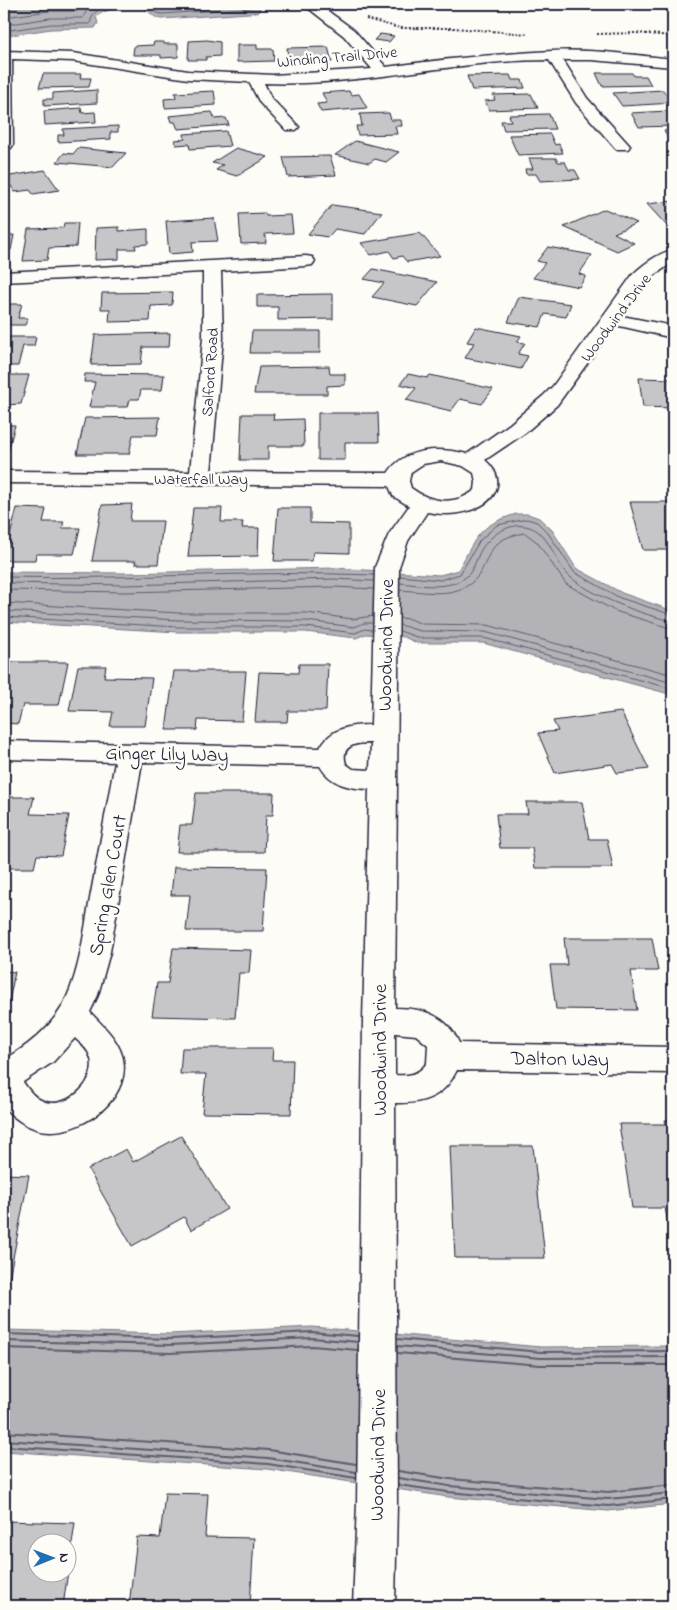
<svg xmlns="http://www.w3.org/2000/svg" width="677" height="1610" viewBox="0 0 677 1610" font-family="'Indie Flower',sans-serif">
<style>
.water{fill:#b2b2b7;stroke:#787885}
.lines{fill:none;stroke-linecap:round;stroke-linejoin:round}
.shore-far1{stroke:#5c5c6d;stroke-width:1}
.shore{stroke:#5c5c6d;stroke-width:2}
.building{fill:#c6c6c8;stroke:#22223b;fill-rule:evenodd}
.street-casing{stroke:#22223b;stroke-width:3}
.path{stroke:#22223b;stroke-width:2;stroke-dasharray:2 2;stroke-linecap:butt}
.street{fill:#fdfcf7;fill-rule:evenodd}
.labels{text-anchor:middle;stroke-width:5;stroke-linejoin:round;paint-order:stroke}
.far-street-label{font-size:16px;fill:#22223b;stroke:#fdfcf7}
.street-label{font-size:20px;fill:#22223b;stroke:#fdfcf7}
</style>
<rect width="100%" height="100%" fill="#fdfcf7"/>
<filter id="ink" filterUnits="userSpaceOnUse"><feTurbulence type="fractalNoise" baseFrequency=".02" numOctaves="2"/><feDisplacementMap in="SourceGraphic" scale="10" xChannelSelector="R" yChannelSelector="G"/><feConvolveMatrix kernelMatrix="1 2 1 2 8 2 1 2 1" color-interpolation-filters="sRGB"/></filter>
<g filter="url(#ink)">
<g class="water">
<path d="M4 4H258L260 6 259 12 249 13 162 19C153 18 152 13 145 9 132 3 106 8 96 17L98 23 95 28 51 29 4 36Z"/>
<path d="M516 514H528L539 518 552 530 576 568 622 593 673 611V695L483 643H417L404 637 366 634 356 638 305 632H178L4 622V572L126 573 335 568 440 575 458 570C477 537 477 526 516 514Z"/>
<path d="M312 1327 541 1347 673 1346V1504L608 1511 448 1497 267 1469 4 1451V1330L170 1334Z"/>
</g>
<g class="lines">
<g class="shore-far1">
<path d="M144 4 157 13 162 14 248 8 253 7 255 4"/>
<path d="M156 4 162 7 221 4"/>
<path d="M4 17 49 11H77L83 4"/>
<path d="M4 25 50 18H83L87 10 94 4"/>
<path d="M4 31 51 24H90C93 9 101 8 114 4"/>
<path d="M400 576 440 580 460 574 480 540 497 525 527 519 537 522 548 533 574 572 620 598 673 615"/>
<path d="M4 577C127 580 251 570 374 575"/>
<path d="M4 583 126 585 335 579 373 581"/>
<path d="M400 583C421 585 444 590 463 579 473 574 476 559 481 550 489 536 508 523 525 526 550 530 553 561 569 576 590 595 644 616 673 621"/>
<path d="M4 590 126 592 335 587 373 589"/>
<path d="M400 590C421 591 446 597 465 587 495 571 477 539 525 533L537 542 566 584 615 611 673 629"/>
<path d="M4 603 179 613H306L353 619 373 616"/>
<path d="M4 611 179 620 306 621 354 627 364 623H372"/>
<path d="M4 617 178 627H306L355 633 365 629 372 630"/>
<path d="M400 618 410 619 422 624 487 625 673 675"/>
<path d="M400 625 420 631 485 632 673 683"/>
<path d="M400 631 419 638H484L673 689"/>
</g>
<g class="shore">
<path d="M4 1334 170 1339 312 1332 358 1336"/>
<path d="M397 1339 541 1352 673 1351"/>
<path d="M4 1341 170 1345 312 1338 358 1342"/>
<path d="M397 1346 541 1358 673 1357"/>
<path d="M4 1348 170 1353 312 1346 358 1350"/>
<path d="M398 1353 540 1365H673"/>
<path d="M4 1432 269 1450 356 1464"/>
<path d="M4 1440 268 1458 356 1472"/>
<path d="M4 1446 268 1464 356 1478"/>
<path d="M398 1471 450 1479 608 1492 673 1485"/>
<path d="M398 1478 449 1486 608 1499 673 1493"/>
<path d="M398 1485 448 1492 608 1506 673 1499"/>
</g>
</g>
<g class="building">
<path d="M380 34 394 36 389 42 374 40Z"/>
<path d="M207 40 220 42V56L206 57V60H188L189 41Z"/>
<path d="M154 42H164V44H178V57L161 58V55H133L134 46 153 45Z"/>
<path d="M237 45H257V49H273L274 61 237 62Z"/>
<path d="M328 47 332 62H289L287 48Z"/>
<path d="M596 73H632L634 76H646L651 85 602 86Z"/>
<path d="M43 74H81L80 78H91L89 87 39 88Z"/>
<path d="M510 75 512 80H522L525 88 472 90 467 76Z"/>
<path d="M97 90V103L44 106V99H53V93Z"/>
<path d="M663 90 673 103 622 106 613 93Z"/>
<path d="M214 91 216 105 165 108 164 99 176 98 175 93Z"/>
<path d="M349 91 351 95 359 94 367 108 321 112 317 104 327 103 322 93Z"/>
<path d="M531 94 538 108 489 110 485 101 495 100 493 95Z"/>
<path d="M81 108 82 113 95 112 96 122 45 125 44 111Z"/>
<path d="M668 111 673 115V126L639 127 631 113Z"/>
<path d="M212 112 215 119 226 118 229 125 178 129 175 122H171L169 116Z"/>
<path d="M389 113 391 120H401L402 126H395L397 134 358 135 356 126H362L360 114Z"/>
<path d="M549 114 555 129 504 130 501 121H511L509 115Z"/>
<path d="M118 126V132H110L111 139 58 142V135H64L63 129Z"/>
<path d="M673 130V147L664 131Z"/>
<path d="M226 131 230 146 190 149 189 144 176 145 175 140 185 139 184 134Z"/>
<path d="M550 134 555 145 559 144 563 153 518 155 509 135Z"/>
<path d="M355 141 399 152 386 162 375 159 369 163 335 155Z"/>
<path d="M78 148 126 153 113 167 57 162 64 153 73 154Z"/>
<path d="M236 148 268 157 237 176 216 170 223 165 212 163Z"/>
<path d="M330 156 336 175 288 177 283 157Z"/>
<path d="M529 158H556L558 162H565L569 170H575L580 179 540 181 536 174H526L525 169H533Z"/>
<path d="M45 170 59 190 33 194 30 190 15 192 5 177Z"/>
<path d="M673 201V226H667L647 204Z"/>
<path d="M332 205 354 208 382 212 365 234 335 229 328 237 308 234Z"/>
<path d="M605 209 637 223 614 233 634 243 617 251 564 227Z"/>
<path d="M265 213 266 216 291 215 293 233 265 234 266 243 241 244 239 214Z"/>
<path d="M214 218 218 241 192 242 193 252 169 254 166 221Z"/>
<path d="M64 223H78L76 247 49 248 47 260 23 261 28 229 63 228Z"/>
<path d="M119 227V231L148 229V244L135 245 136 249H119V259L95 260 96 228Z"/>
<path d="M420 233 440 256 407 262 402 256 394 258 389 251 371 255 361 243Z"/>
<path d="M14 235 11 250H4V236Z"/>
<path d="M548 247 592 255 579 274 586 276 579 287 533 278 545 263 537 261Z"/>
<path d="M373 269 437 282 417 306 372 297 384 283 364 279Z"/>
<path d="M173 292 172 305 151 306 150 321 109 322 110 309H101L102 293Z"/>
<path d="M333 294V319L278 320V307H257V295Z"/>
<path d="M519 297 571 304 566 317 545 314 540 327 508 322Z"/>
<path d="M4 304H22L18 318H28L25 325H4Z"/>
<path d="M476 327 521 336 517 342 525 343 518 354 528 356 521 369 465 358 474 343 467 342Z"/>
<path d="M252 331H320V353H250Z"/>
<path d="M170 333 169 347H143L141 364 91 365 95 335Z"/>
<path d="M4 337H36L34 346H23L18 366H4Z"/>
<path d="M329 366 330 374H345V385L327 386V394H254L259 367Z"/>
<path d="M85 374 164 375 162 390H141L139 399H130L128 407H89L95 382H84Z"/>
<path d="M408 374 427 378 430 375 493 389 482 404 460 399 451 411 406 400 416 388 400 384Z"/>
<path d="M4 375H29L21 404 4 405Z"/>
<path d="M639 378 673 379V408L643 407Z"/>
<path d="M318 413H378L379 442H345V460H318Z"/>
<path d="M242 414H274L273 420 303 419 304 446H268V460H240Z"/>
<path d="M160 417 157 435H133L129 454H77L85 418Z"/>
<path d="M4 425H15L8 451H4Z"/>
<path d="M630 502H673V550H643Z"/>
<path d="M132 504 130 521H163L158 564H135L136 561H92L102 505Z"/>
<path d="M17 508 46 509 43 522H64L62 528H80L74 554H36L35 560H4Z"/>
<path d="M193 508H222L221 522H243L242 528H259L258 556 188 557Z"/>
<path d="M278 508H310V523L349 524V553L313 552 312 561H274Z"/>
<path d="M4 662H68L59 705H23L18 724 4 723Z"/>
<path d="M299 664H328L326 711H288L287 722H255L259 672 298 673Z"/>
<path d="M78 666H106L104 677 152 678 145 726H110L113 712 69 711Z"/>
<path d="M174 671H246L242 721 198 720 197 730H166Z"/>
<path d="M621 712 649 769 617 773 612 764 555 773 538 733 558 731 553 721Z"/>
<path d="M196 793H274L273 815H266L264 852H177L180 825H192Z"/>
<path d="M4 797H34L30 814 69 815 61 856 37 855 34 868H4Z"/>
<path d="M526 802H582L589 839H607L613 868H535L532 848H500L496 814H528Z"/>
<path d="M174 867 267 868 263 931H186L190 895H171Z"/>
<path d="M564 938H652L658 971H631L637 1010 556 1009 550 965H567Z"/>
<path d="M173 948 251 950 249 973H239L235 1018 152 1016 157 983H168Z"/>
<path d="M4 971 15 972 5 1022H4Z"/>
<path d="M182 1048H273L272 1060H293L291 1114 202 1113 206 1074H180Z"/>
<path d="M665 1120H673V1229H669L665 1208H632L619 1124H666Z"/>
<path d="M181 1136 227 1209 191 1230 184 1217 132 1246 88 1169 126 1149 133 1162Z"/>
<path d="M450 1146H533L545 1258H455Z"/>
<path d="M4 1174 29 1175 7 1289H4Z"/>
<path d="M165 1493 208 1494 205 1537 254 1538 250 1606H129L137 1537 160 1538Z"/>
<path d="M4 1521 75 1523 63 1606H4ZM38 1542H68V1572H38Z"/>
</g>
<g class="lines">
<defs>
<g id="street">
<path d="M303 4H318L354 30 386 67C441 59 496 54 552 51 592 49 633 55 673 59V67L591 60H563L587 98 630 146 628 149H616L576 103 549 60C454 60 359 87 264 83L271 98 299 127 296 130H286L260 103 249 82 188 79 73 61 12 59 13 145 11 148 4 149V51L73 53 188 71 273 75 372 69 344 36Z"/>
<path d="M673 250V262L645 282 622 316 673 326V338L615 325 557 405 525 433 485 460C508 480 496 502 471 510 456 515 442 515 427 512L408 541 399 567 395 1008C423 1008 447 1015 459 1043L673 1047V1073L457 1070C444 1097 424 1104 395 1103L397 1503 395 1606H353L357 1503 363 1020 369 789C349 788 331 785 320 766L142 762 110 952 98 995 90 1012C102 1025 117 1038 122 1055 134 1095 86 1132 50 1131 32 1131 15 1120 4 1107V1060C26 1047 48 1030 62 1007 79 976 83 938 89 904 98 856 106 809 115 762L4 759V741L320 748C330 728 351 725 371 725L375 567 389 534 409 506 393 496 389 486 4 483V471L190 472 203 338V272L4 282V272L306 256 312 257 315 261 312 265 306 266 221 271 223 338 211 472 388 473C405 447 439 447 467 454L510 424 543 396 553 386 633 274C644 264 658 253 673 250ZM441 461 463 466 474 473 476 482 475 490C455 506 431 503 411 488L409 481 411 472 423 464ZM371 743 370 770 353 769 346 764C340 745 356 743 371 743ZM395 1033 416 1035 428 1045 427 1063C418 1075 409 1076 395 1075ZM75 1038C80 1043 88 1049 90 1056 100 1081 66 1111 43 1101 34 1098 28 1089 23 1082L53 1062Z"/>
</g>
</defs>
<use href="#street" class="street-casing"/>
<g class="path">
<path d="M366 19 400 28H454L528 34"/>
<path d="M597 34 636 33 673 36"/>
</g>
<use href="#street" class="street"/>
</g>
</g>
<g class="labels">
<g class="far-street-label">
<text transform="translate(337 56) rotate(-5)" y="6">Winding Trail Drive</text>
<text transform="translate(615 317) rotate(-53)" y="6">Woodwind Drive</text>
<text transform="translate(209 372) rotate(-86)" y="6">Salford Road</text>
<text x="201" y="484">Waterfall Way</text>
</g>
<g class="street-label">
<text transform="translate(385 645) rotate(-89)" y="7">Woodwind Drive</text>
<text transform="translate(167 753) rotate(1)" y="7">Ginger Lily Way</text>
<text transform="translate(107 885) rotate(-80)" y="7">Spring Glen Court</text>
<text transform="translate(379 1050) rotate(-90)" y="7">Woodwind Drive</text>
<text transform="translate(560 1058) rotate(1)" y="7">Dalton Way</text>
<text transform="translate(377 1455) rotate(-89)" y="7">Woodwind Drive</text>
</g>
</g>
<rect width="677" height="1610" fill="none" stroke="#fdfcf7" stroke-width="20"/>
<rect x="10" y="10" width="657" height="1590" fill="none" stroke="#22223b" stroke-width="2" filter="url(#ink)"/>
<g transform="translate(52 1558) rotate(89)"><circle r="24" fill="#fdfcf7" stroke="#a5a5ac"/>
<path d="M0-4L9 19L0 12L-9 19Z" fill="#1f6fb2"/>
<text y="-8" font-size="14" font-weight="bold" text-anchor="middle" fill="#22223b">N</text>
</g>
</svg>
